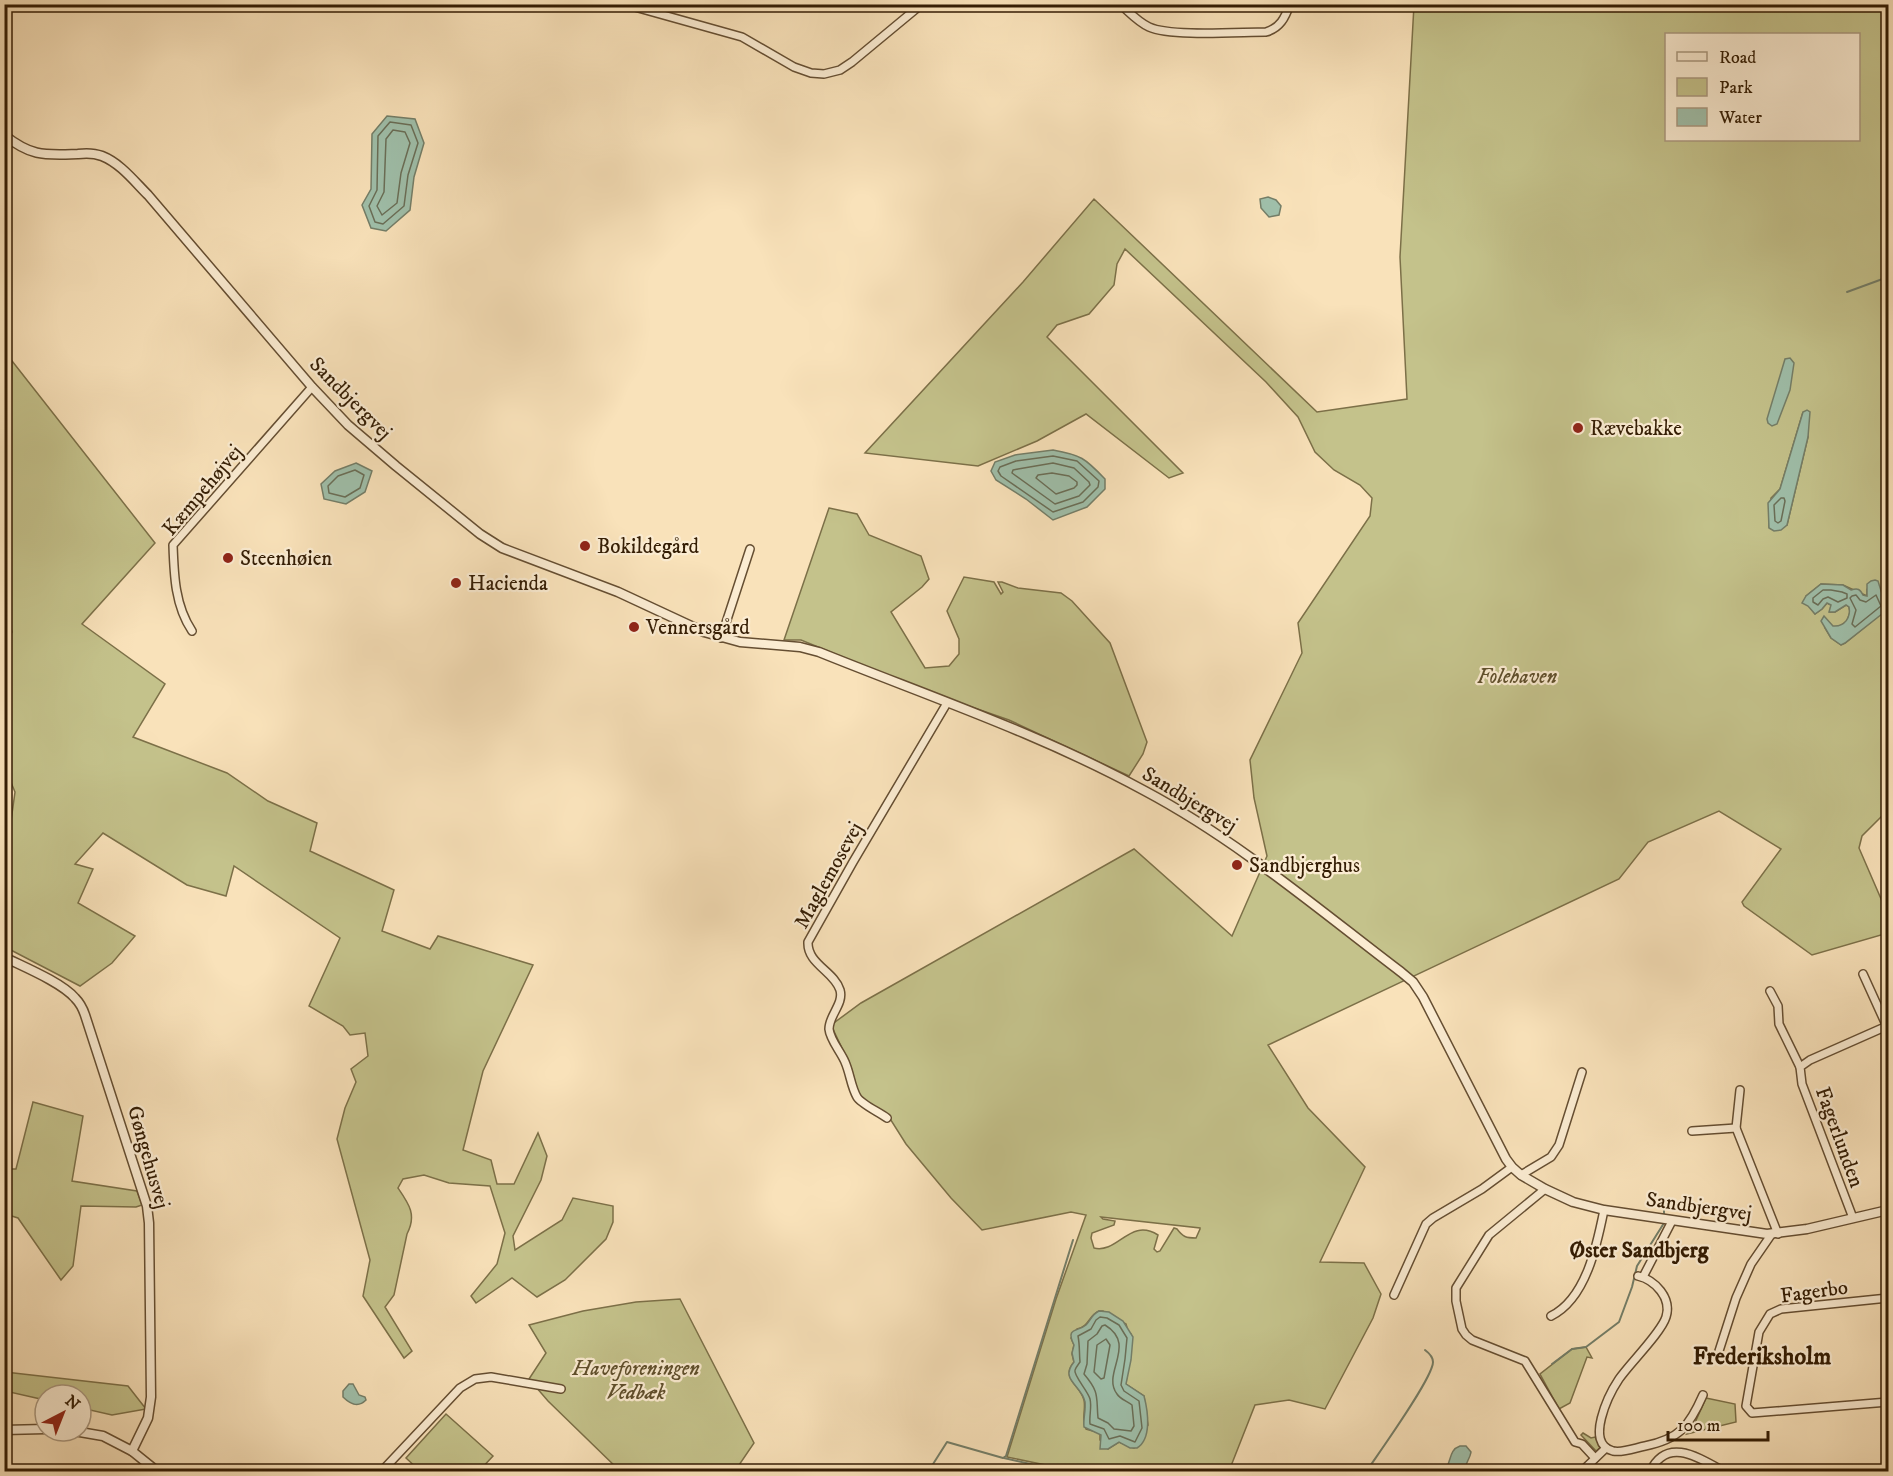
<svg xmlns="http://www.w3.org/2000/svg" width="1893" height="1476" viewBox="0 0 1893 1476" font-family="'IM FELL DW Pica',serif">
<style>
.green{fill:#c4c28b;stroke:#7c7048;stroke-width:1.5;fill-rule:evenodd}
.water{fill:#9fbfaa;stroke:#747e68;stroke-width:1.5}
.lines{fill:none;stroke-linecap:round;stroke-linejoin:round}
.shore{stroke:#6a6e57;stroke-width:1.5}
.stream{stroke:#747e68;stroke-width:2}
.minor-casing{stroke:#654e32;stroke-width:10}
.tertiary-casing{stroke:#654e32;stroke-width:11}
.minor{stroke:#fbecd2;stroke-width:7}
.tertiary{stroke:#fbecd2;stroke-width:8}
.poi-dot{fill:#8f2418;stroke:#fbecd2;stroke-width:2}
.labels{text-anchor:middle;stroke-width:4.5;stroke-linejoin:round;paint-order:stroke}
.street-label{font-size:21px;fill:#341d04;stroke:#fbecd2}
.poi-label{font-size:21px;fill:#341d04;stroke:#fbecd2;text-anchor:start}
.park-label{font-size:21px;font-style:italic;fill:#5f4f2c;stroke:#fbecd2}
.neighbourhood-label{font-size:22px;font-weight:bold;fill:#341d04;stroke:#fbecd2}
.quarter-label{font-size:24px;font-weight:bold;fill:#341d04;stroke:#fbecd2}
</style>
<rect width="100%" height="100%" fill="#f9e2ba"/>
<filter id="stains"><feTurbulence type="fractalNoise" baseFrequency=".00333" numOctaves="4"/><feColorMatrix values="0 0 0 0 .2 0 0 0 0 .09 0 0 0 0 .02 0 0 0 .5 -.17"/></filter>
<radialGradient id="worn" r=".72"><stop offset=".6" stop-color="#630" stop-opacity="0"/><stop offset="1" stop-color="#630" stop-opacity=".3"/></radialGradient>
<g class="green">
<path d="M1414 5H1888V810L1862 836 1859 848 1888 915V933L1812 955 1744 906 1742 902 1781 849 1719 811 1648 842 1619 879 1268 1045 1308 1108 1365 1167 1320 1262 1364 1263 1381 1294 1373 1318 1325 1409 1289 1400 1255 1405 1229 1471H1074L1007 1457 1056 1299 1086 1215 1071 1212 982 1230 951 1198 906 1144 889 1117 859 1096 851 1067 831 1025 861 1003 1134 849 1232 936 1267 856 1254 798 1250 760 1302 653 1298 623 1370 516 1372 498 1360 485 1334 470 1315 452 1298 417 1266 382 1125 249 1117 264 1114 285 1089 314 1057 325 1047 337 1183 473 1169 478 1086 414 1037 441 978 466 865 453 1023 282 1094 199 1317 412 1407 399 1400 257ZM1666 34H1858V140H1666ZM1803 412 1808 437 1787 525 1769 527 1771 498 1780 489ZM1821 584 1843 585 1867 596V590L1887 609 1845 643 1841 645 1831 638 1825 628 1838 627 1847 621 1850 612 1849 607 1846 605 1835 612H1830L1831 605 1827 603 1822 609 1815 614 1808 605 1806 596ZM1101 1217 1200 1228V1229L1196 1238C1186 1238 1183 1237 1177 1229L1174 1228 1160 1251 1157 1252 1154 1249 1158 1235C1130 1217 1118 1254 1094 1248L1091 1238 1092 1233 1114 1225 1115 1221 1103 1219ZM1099 1311H1103L1126 1324 1128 1331 1131 1334 1126 1384 1144 1396 1148 1425 1134 1448 1119 1442 1108 1449 1100 1440V1433L1086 1429C1081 1420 1086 1410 1084 1400 1080 1385 1060 1378 1074 1362L1072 1354 1074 1345 1071 1338 1077 1329C1089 1327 1088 1316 1099 1311Z"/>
<path d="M5 352 155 543 82 624 165 684 133 737 227 773 268 801 317 823 310 851 394 890 382 931 430 949 438 936 533 965 483 1071 463 1150 491 1160 497 1184H514L538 1133 547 1156 541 1180 513 1236 515 1250 562 1220 573 1198 613 1206V1222L606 1239 565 1280 537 1297 512 1278 476 1303 471 1296 497 1264 505 1233 490 1186 449 1183 424 1175 403 1179 398 1188C409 1204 417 1215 407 1234L394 1295 385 1307 412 1351 404 1358 363 1296 370 1260 337 1139 345 1108 356 1082 351 1069 368 1056 365 1033 350 1035 343 1026 309 1006 340 938 234 866 226 896 187 885 103 833 75 864 93 869 78 903 135 936 112 963 80 986 5 947V864L15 792 5 768V648L12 632 7 614H4Z"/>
<path d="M829 508 857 514 869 535 921 556 929 579 922 587 891 612 925 668 949 666 959 654V639L947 611 964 577 994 582 1001 594 1003 592 998 582H1002L1018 588 1061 593 1072 601 1110 643 1147 742 1143 754 1129 776 1009 720 931 693 801 640H784Z"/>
<path d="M33 1102 83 1116 72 1181 137 1191 142 1205 136 1207 81 1206 73 1266 61 1280 18 1218 5 1214V1169H16Z"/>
<path d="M680 1299 754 1443 735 1471H620L548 1401 529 1379 546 1353 529 1325 583 1311 636 1302Z"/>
<path d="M1586 1347 1592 1358 1587 1357 1570 1403 1559 1409 1540 1374 1572 1349Z"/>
<path d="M5 1372 128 1386 146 1409 112 1415 81 1408V1395H45V1400L5 1391Z"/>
<path d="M1706 1398 1735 1404 1736 1422 1687 1434 1693 1427Z"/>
<path d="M446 1414 493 1456 479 1471H420L406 1458Z"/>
<path d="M1583 1433 1591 1438 1595 1437 1601 1447 1596 1451 1581 1435Z"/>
</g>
<g class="water">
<path d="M387 116 415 119 424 143 414 177 410 210 386 231 371 228 362 205 371 189 372 134Z"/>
<path d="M1268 197 1276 200 1281 206 1279 215 1269 217 1261 208 1260 199Z"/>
<path d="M1790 358 1794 363 1790 390 1777 424 1772 426 1768 423 1767 419 1785 359Z"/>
<path d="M1807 410 1810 412 1808 437 1787 525 1781 530 1774 531 1769 528 1768 503 1780 489 1803 412Z"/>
<path d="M1053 450C1081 455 1085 458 1105 479V489L1087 507 1053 520 1026 499 996 480 991 471 995 462 1015 455Z"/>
<path d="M356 463 372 471 365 492 346 504 324 499 321 484 335 471Z"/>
<path d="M1875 580 1878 581 1887 610 1845 643 1841 645 1831 638 1821 621 1824 616 1833 626C1845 627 1851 617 1849 607L1846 605 1835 612H1829L1831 605 1827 603 1822 609 1815 614 1808 606 1802 603 1806 596 1821 584 1843 585 1851 590C1858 588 1860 589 1863 595L1867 596V584L1871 581Z"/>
<path d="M1099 1311 1109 1312 1123 1321 1133 1337 1131 1360 1126 1384 1144 1396C1148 1411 1152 1439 1137 1448H1130L1119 1442 1108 1449H1100L1101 1435 1084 1427C1083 1419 1086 1410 1085 1402 1082 1385 1059 1380 1074 1362L1072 1353 1074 1345C1065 1327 1078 1332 1086 1325 1091 1320 1091 1315 1099 1311Z"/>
<path d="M349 1384H353L359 1395 365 1397 366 1400C358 1408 350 1404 343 1397V1391Z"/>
<path d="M1460 1446H1466L1471 1452C1470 1459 1464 1465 1465 1471H1444C1452 1463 1448 1450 1460 1446Z"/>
</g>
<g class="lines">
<g class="shore">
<path d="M390 122 411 125 418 143 408 175 404 206 383 224 375 222 369 206 377 190 378 136Z"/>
<path d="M393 130 405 132 410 143 401 173 397 203 382 215 377 206 384 192 386 139Z"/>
<path d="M1053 456 1077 461 1099 481 1098 487 1083 502 1053 512 1001 476 998 471 1000 467 1016 461Z"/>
<path d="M1053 463 1074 468 1089 482 1090 485 1079 496 1055 504 1012 473 1013 470 1018 469Z"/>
<path d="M355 470 364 475 360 488 345 497 329 493 328 486 338 476Z"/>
<path d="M1052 473 1069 476 1077 482V485L1074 488 1056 494 1036 478 1038 475Z"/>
<path d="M1781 498H1784L1785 501 1781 521 1778 523 1775 521 1774 505Z"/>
<path d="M1831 590 1842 592 1847 594V598L1838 602 1828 597 1823 599 1818 605 1813 602V598L1823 590Z"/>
<path d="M1856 595 1860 600 1866 602 1876 595 1881 606 1855 627 1852 624 1856 610 1850 598 1852 596Z"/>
<path d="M1100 1317 1107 1318 1119 1325 1127 1338 1125 1359 1121 1385 1124 1391 1139 1401 1142 1428 1135 1442 1120 1436 1109 1439 1104 1429 1090 1424C1089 1416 1092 1407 1090 1399 1088 1391 1073 1375 1075 1370 1076 1367 1078 1365 1080 1362 1079 1352 1080 1346 1078 1336L1091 1329 1096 1320Z"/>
<path d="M1105 1325C1138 1345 1101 1373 1117 1394 1120 1399 1127 1401 1132 1405L1134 1426 1131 1431 1114 1429 1108 1423 1098 1418C1096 1396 1100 1393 1084 1374L1087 1364 1088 1341 1097 1334 1102 1326Z"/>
<path d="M1106 1339 1110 1345 1104 1378 1101 1379 1094 1372 1097 1345Z"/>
</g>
<g class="stream">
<path d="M1847 292 1888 277"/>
<path d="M1664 1215V1206"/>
<path d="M1552 1364 1572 1349 1586 1347 1619 1322 1632 1287 1637 1266 1664 1223"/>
<path d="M1004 1458 1066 1472"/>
<path d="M928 1472 947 1442 1003 1458 1006 1456 1073 1240"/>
<path d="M1366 1472C1378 1454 1433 1378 1433 1362 1433 1357 1429 1353 1425 1350"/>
</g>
<defs>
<g id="minor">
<path d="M624 4 742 37 794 67 811 73 824 74 840 70 852 62 922 4"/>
<path d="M1120 4C1129 12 1138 22 1149 27 1171 37 1239 32 1266 32 1280 28 1285 18 1290 4"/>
<path d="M192 631C175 606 174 575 173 545L312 387"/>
<path d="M721 638 750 549"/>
<path d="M1863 974 1888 1029"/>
<path d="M1770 991 1778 1006 1779 1024 1800 1067"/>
<path d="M887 1118C879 1112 861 1104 857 1097 851 1087 850 1073 845 1062 841 1052 830 1040 829 1029 829 1015 844 1004 840 990 834 971 807 964 808 942L853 862 947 703"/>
<path d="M1736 1128 1740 1090"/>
<path d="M1692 1131 1736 1128 1778 1234"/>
<path d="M1521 1175 1551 1157 1559 1145 1582 1072"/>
<path d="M1545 1189 1489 1235 1456 1288V1301L1462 1329 1466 1335 1472 1340 1525 1361 1575 1442 1582 1444 1595 1458"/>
<path d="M1853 1218 1802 1084 1800 1067 1810 1060 1887 1026"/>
<path d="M1638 1276C1655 1280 1672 1298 1666 1317 1661 1333 1630 1363 1619 1379 1609 1394 1584 1444 1613 1451 1623 1453 1635 1448 1645 1446 1679 1439 1689 1427 1703 1395"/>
<path d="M1643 1277 1672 1221"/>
<path d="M1394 1295 1426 1224 1433 1218 1482 1189 1512 1167"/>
<path d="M1888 1298 1781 1309 1770 1314 1759 1332 1746 1406 1752 1413 1888 1402"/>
<path d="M1551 1316C1586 1299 1597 1245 1604 1210"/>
<path d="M1719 1351 1736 1298 1751 1264 1771 1235"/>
<path d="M381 1472 460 1388 475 1379 491 1377 561 1389"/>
<path d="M1581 1472 1606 1448"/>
<path d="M1650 1472C1667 1435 1701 1459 1725 1472"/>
</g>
<g id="tertiary">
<path d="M4 135C32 157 44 155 78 154 86 153 94 153 102 156 120 163 134 181 148 195L312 387 348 425 396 466 480 534 502 548 618 592 704 632 740 642 800 647 819 652C928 696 1041 734 1145 791 1237 840 1318 909 1401 972L1413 982 1423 997 1506 1159 1512 1167 1521 1175 1545 1189 1573 1202 1604 1210 1767 1234 1807 1229 1888 1210"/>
<path d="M4 957C24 967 61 982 75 998 80 1003 83 1009 85 1015L147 1206 149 1223 151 1397 148 1418 132 1451 158 1472"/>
<path d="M4 1430 45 1429"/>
<path d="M74 1431 103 1436 132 1451"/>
</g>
</defs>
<use href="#minor" class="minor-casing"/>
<use href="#tertiary" class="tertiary-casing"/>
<use href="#minor" class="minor"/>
<use href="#tertiary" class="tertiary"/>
</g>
<g class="poi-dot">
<circle cx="1578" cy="428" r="6"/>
<circle cx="585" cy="546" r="6"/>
<circle cx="228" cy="558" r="6"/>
<circle cx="456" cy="583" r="6"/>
<circle cx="634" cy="627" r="6"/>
<circle cx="1237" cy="865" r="6"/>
</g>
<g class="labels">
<g class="street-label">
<text transform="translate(351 398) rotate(45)" y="7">Sandbjergvej</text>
<text transform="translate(202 490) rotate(-50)" y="7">Kæmpehøjvej</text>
<text transform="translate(1190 799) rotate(31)" y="7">Sandbjergvej</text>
<text transform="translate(828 875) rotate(-61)" y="7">Maglemosevej</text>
<text transform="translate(1840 1137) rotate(70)" y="7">Fagerlunden</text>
<text transform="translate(149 1157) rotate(74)" y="7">Gøngehusvej</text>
<text transform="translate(1699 1206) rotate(8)" y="7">Sandbjergvej</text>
<text transform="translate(1814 1291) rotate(-8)" y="7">Fagerbo</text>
</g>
<g class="poi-label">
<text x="1590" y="435">Rævebakke</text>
<text x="597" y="553">Bokildegård</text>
<text x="240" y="565">Steenhøien</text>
<text x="468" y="590">Hacienda</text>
<text x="646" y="634">Vennersgård</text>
<text x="1249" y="872">Sandbjerghus</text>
</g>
<g class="park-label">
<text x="1517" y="683">Folehaven</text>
<text x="636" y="1375">Haveforeningen<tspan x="636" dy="24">Vedbæk</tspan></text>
</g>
<g class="neighbourhood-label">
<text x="1639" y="1257">Øster Sandbjerg</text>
</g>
<g class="quarter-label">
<text x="1762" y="1364">Frederiksholm</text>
</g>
</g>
<rect width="1893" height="1476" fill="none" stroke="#f9e2ba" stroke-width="24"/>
<rect x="6" y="6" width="1881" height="1464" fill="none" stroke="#341d04" stroke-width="3"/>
<rect x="12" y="12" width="1869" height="1452" fill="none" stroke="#341d04" stroke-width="1.5"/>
<rect x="1665" y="33" width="195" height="108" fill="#fbecd2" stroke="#ab9980" stroke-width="1.5"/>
<rect x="1677" y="52" width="30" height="9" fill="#fbecd2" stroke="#ab9980" stroke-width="1.5"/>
<text x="1719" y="63" font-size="18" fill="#341d04">Road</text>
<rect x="1677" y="78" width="30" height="18" fill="#c4c28b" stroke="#ab9980" stroke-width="1.5"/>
<text x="1719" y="93" font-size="18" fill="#341d04">Park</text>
<rect x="1677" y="108" width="30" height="18" fill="#9fbfaa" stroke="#ab9980" stroke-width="1.5"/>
<text x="1719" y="123" font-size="18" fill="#341d04">Water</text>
<g transform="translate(63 1413) rotate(42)"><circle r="28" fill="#fbecd2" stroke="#ab9980" stroke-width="1.5"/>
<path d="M0-4.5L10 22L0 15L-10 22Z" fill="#8f2418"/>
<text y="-9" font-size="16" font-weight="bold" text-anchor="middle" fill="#341d04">N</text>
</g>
<path d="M1668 1431v9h100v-9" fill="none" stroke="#341d04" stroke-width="3"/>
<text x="1677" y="1431" font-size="18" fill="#341d04" stroke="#fbecd2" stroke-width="4.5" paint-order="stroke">100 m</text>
<rect width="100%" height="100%" filter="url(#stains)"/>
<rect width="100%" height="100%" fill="url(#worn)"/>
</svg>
